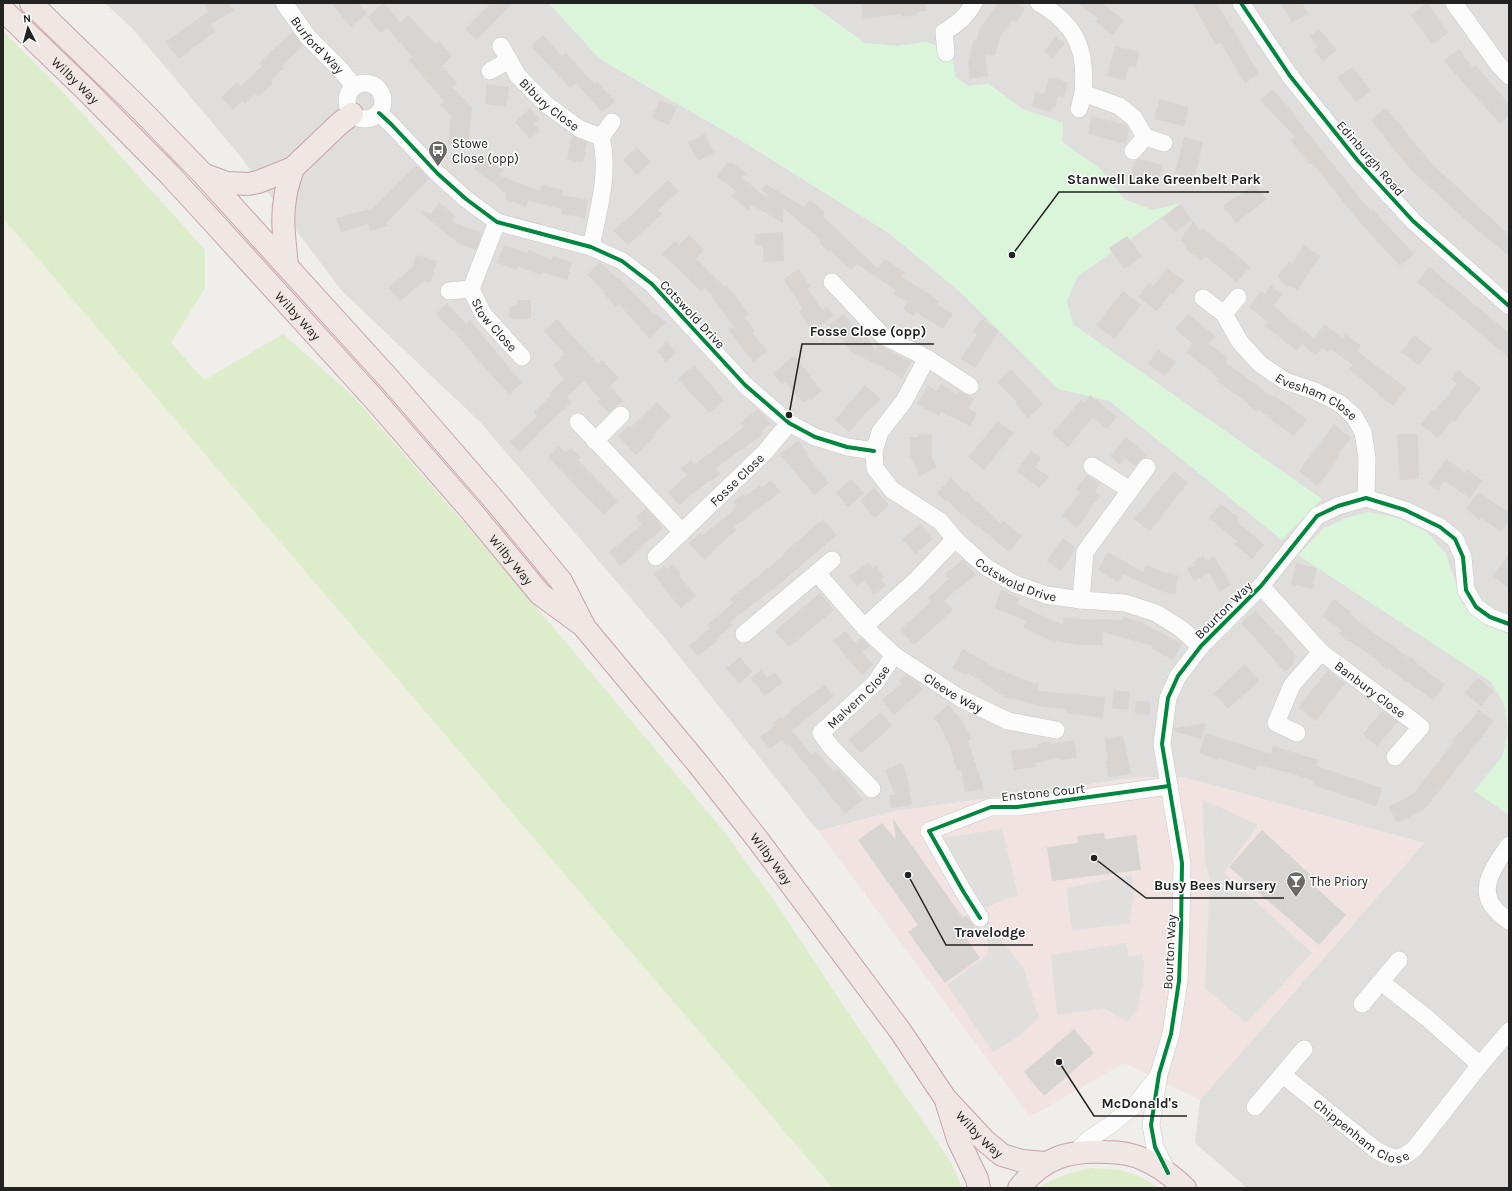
<svg xmlns="http://www.w3.org/2000/svg" width="1512" height="1191" viewBox="0 0 1512 1191" font-family="Karla,sans-serif">
<style>
.residential{fill:#dfdedc}
.commercial{fill:#f1e3e1}
.farmland{fill:#efefdf}
.grass{fill:#ddeccb}
.park{fill:#daf5da}
.parking{fill:#e0dfde}
.building{fill:#d7d4d2}
.lines{fill:none;stroke-linecap:round;stroke-linejoin:round}
.minor-casing{stroke:#c9c8c7;stroke-width:18}
.trunk-casing{stroke:#c5a2ac;stroke-width:24}
.minor{stroke:#fdfcfc;stroke-width:17}
.trunk{stroke:#f0e6e4;stroke-width:22}
.cycleway-casing{stroke:#fff;stroke-width:6}
.cycleway{stroke:#00873e;stroke-width:4}
.labels{text-anchor:middle;stroke-width:3;stroke-linejoin:round;paint-order:stroke}
.street-label{font-size:13px;fill:#222;stroke:#fff}
.poi-label{font-size:13px;fill:#222;stroke:#fff;text-anchor:start}
.leader{fill:none;stroke:#222;stroke-width:1.5}
.callout-dot{fill:#222;stroke:#fff;stroke-width:1.5}
.callout-label{font-size:14px;text-anchor:middle;font-weight:bold;fill:#222;stroke:#fff;stroke-width:3;stroke-linejoin:round;paint-order:stroke}
</style>
<rect width="100%" height="100%" fill="#f0eeeb"/>
<path class="residential" d="M105 3H549L600 59 742 141 889 233 958 290 1180 204 1153 210 1125 200 1100 169 1062 142 1063 123 1022 109 989 84 968 86 955 77 953 60 940 61 936 46 926 42 898 46 865 43 809 3H1509V1188H1247L1195 1143 1200 1100 1424 843 1182 777H1141L896 811 818 831 663 636 481 423 342 291 237 152 134 30Z"/>
<path class="commercial" d="M1141 777H1182L1424 843 1200 1100 1124 1063 1030 1117 818 831 896 811Z"/>
<path class="farmland" d="M3 218 415 700 833 1188H3Z"/>
<g class="grass">
<path d="M3 31 62 91 205 250V288L171 343 204 380 283 334 353 396 507 572 726 834 778 906 849 1014 952 1164 962 1188H833L3 218Z"/>
<path d="M1091 1168C1121 1169 1134 1171 1159 1188H1040C1055 1176 1074 1172 1091 1168Z"/>
</g>
<g class="park">
<path d="M549 3H809L865 43 898 46 926 42 936 46 940 61 953 60 955 78 968 86 989 84 1022 109 1063 123 1062 142 1100 169 1125 200 1153 210 1181 203 1077 277 1067 301 1073 324 1322 499 1282 540 1109 401 1058 389 958 290 889 233 742 141 600 59Z"/>
<path d="M1368 512 1398 518 1427 532 1446 554 1462 602 1476 617 1509 630V815L1474 791 1502 757 1508 731 1504 704 1491 682 1298 555 1323 529 1346 518Z"/>
</g>
<g class="parking">
<path d="M1202 799 1258 825 1224 873 1312 953 1246 1023 1205 988 1210 880 1205 860Z"/>
<path d="M1002 829 1018 895 982 909 997 935 1023 967 1039 1018 1021 1035 993 1052 947 985 988 954 987 933 964 883 942 838Z"/>
<path d="M1132 875 1134 895 1129 923 1072 931 1066 888Z"/>
<path d="M1125 943 1129 956 1142 955 1144 963 1143 981 1138 1008 1127 1022 1104 1008 1057 1015 1051 955Z"/>
</g>
<g class="building">
<path d="M204 3H229L234 11 210 24 215 32 189 50 190 51 179 59 165 42 208 12Z"/>
<path d="M331 3H358L367 13 351 27Z"/>
<path d="M384 3 401 23 408 15 435 44 439 41 452 56 442 66 457 83 452 87 472 107 468 147 448 145 451 116 440 104 444 101 409 60 413 57 387 28 381 33 367 17Z"/>
<path d="M491 3H512L477 40 465 29Z"/>
<path d="M861 3H925L926 11 917 12V15L902 17 901 14 863 18Z"/>
<path d="M998 3H1017L1025 9 1016 22 1013 20 1000 37 995 56 985 54 988 76 970 79 968 65 974 39 977 40 979 29Z"/>
<path d="M1078 3H1102L1124 20 1113 35 1095 21 1098 18Z"/>
<path d="M1192 3H1217L1259 74 1245 83 1221 43 1216 45Z"/>
<path d="M1281 3H1302L1308 14 1292 22Z"/>
<path d="M1427 3 1448 33 1432 44 1411 15Z"/>
<path d="M1319 29 1337 50 1323 61 1314 50 1318 47 1310 36Z"/>
<path d="M292 32 303 46 281 66 284 68 271 80 273 83 258 97 255 94 245 104 242 101 233 110 221 97 237 82 241 86 262 66 259 63Z"/>
<path d="M543 35 562 56 566 53 594 84 597 82 615 101 602 112 576 83 570 88 531 46Z"/>
<path d="M1055 36 1065 43 1053 58 1044 52Z"/>
<path d="M1115 46 1140 52 1136 67 1129 66 1125 80 1107 76Z"/>
<path d="M1459 49 1473 68 1475 65 1509 104V115L1500 124 1444 61Z"/>
<path d="M1352 67 1371 91 1356 102 1337 78Z"/>
<path d="M1049 77 1068 82 1064 97 1058 96 1055 108 1052 107 1051 112 1032 107 1036 92 1044 94Z"/>
<path d="M487 84 509 87 506 107 485 104Z"/>
<path d="M1272 89 1294 113 1293 114 1315 142 1371 212 1373 210 1414 254 1400 266 1361 224 1313 164H1309L1291 140 1295 137 1260 100Z"/>
<path d="M1160 99 1189 107 1184 126 1154 119Z"/>
<path d="M660 100 677 107 669 125 652 118Z"/>
<path d="M530 108 540 119 534 124 540 130 530 139 515 122Z"/>
<path d="M1386 108 1431 163 1509 235V256L1480 232V233L1410 169 1371 120Z"/>
<path d="M1092 116 1126 125 1129 130 1126 144 1088 134Z"/>
<path d="M705 134 714 153 698 161 688 142Z"/>
<path d="M572 135 587 143 583 163 567 159Z"/>
<path d="M1184 137 1203 142 1195 177 1175 173Z"/>
<path d="M637 147 651 162 637 175 623 160Z"/>
<path d="M485 156 503 170 498 175 540 191 542 185 563 190 562 195 588 200 585 218 561 214 562 209 528 201 526 207 505 199 507 194 474 169Z"/>
<path d="M1139 159 1163 165 1157 185 1130 177 1135 161Z"/>
<path d="M727 163H732L746 173 742 178 767 198 768 195 762 190 766 184 804 207 810 200 825 213 823 216 878 269 885 259 905 272 902 277 939 301 937 304 953 314 943 329 916 312 913 316 903 309 908 302 893 294 896 290 857 264 851 270 830 250 828 252 819 242 821 240 783 208V223L752 205 748 210 731 196 736 191 717 177Z"/>
<path d="M416 165 429 179 387 222 388 226 370 231 368 224 341 232 336 218 373 208Z"/>
<path d="M668 180 679 191 658 210 662 214 628 245 613 231 633 214Z"/>
<path d="M1254 184 1267 199 1236 223 1223 206 1236 196 1237 197Z"/>
<path d="M439 203 456 216 451 221 482 233 476 250 459 244 420 212 421 210 431 214Z"/>
<path d="M1180 204 1192 220 1175 232 1163 218Z"/>
<path d="M1193 221 1201 231 1203 228 1221 243 1222 242 1250 267 1237 282 1205 256 1201 261 1186 249 1187 247 1181 239Z"/>
<path d="M783 232 784 261 763 262V245H755V234Z"/>
<path d="M689 235 704 250 696 259 725 287 727 285 749 314 745 317 755 331 753 333 767 351 753 362 729 330 734 327 705 287 701 291 662 254 675 241 679 245Z"/>
<path d="M1127 236 1142 256 1124 269 1109 248Z"/>
<path d="M504 245 527 253 529 250 552 260 553 256 572 262 567 280 542 272 540 275 518 266 517 270 497 263Z"/>
<path d="M1304 245 1321 256 1297 290 1290 285 1287 288 1278 276 1289 261 1292 264Z"/>
<path d="M416 255 437 261 430 283 424 281 400 301 389 287 412 268Z"/>
<path d="M600 262 618 279 619 278 654 314 656 313 666 323 649 338 619 304 616 307 603 293 605 292 587 275Z"/>
<path d="M1429 267 1509 333V358L1463 319 1417 282Z"/>
<path d="M1167 268 1184 280 1173 294 1171 292 1157 311 1138 297 1149 282 1154 286Z"/>
<path d="M799 269 810 286 807 288 822 310 827 306 834 316 812 331 799 311 802 308 784 279Z"/>
<path d="M1271 285 1282 295 1274 306 1295 324V323L1314 338 1325 324 1343 338 1346 334 1361 346 1357 351 1376 366 1407 388 1393 406 1378 395 1379 394 1349 369 1353 365 1330 349 1328 352 1322 347 1316 355 1302 344 1297 351 1265 326 1268 322 1249 307 1261 291 1265 294Z"/>
<path d="M1123 291 1141 305 1114 339 1096 325Z"/>
<path d="M517 300H531V319H509L510 306H517Z"/>
<path d="M447 303 466 324 470 320 522 383 509 394 476 358 453 330 452 331 436 314Z"/>
<path d="M844 314 862 339 866 336 875 350 878 345 911 362 902 378 890 371 851 352 840 336 838 338 829 325Z"/>
<path d="M1188 314 1215 336 1209 344 1228 358 1225 362 1273 397 1274 395 1307 420 1294 436 1258 410 1257 412 1247 404 1248 403 1217 381 1219 378 1186 352 1192 343 1175 329Z"/>
<path d="M557 319 598 364 602 360 619 378 610 386 623 400 609 413 598 401 600 399 584 381 567 397 572 402 537 434 538 435 520 452 510 442 537 416 534 412 551 396 549 393 564 379 553 365 565 354 544 331Z"/>
<path d="M981 319 999 331 975 368 961 359 977 334 973 332Z"/>
<path d="M1414 335 1432 349 1419 365 1401 352Z"/>
<path d="M667 342 676 353 666 362 657 351Z"/>
<path d="M1158 349 1176 362 1165 376 1148 364Z"/>
<path d="M794 356 811 376 810 377 822 391 811 400 809 398 804 403 785 382 782 384 773 373Z"/>
<path d="M694 365 724 400 709 413 678 379Z"/>
<path d="M1011 369 1043 404 1028 418 1015 404 1017 402 997 382Z"/>
<path d="M1458 370 1481 388 1454 423 1452 421 1438 438 1421 425 1432 410 1434 412 1457 384 1451 379Z"/>
<path d="M941 384 957 394 959 391 974 398 969 409 977 413 970 426 941 412 939 416 917 404 928 385 937 391Z"/>
<path d="M865 385 881 399 872 408 871 407 849 432 835 420Z"/>
<path d="M1090 395 1117 417 1107 429 1093 417 1068 447 1052 434 1081 400 1084 403Z"/>
<path d="M657 402 671 417 652 435 654 437 636 455 618 436 628 426 630 428Z"/>
<path d="M758 409 771 424 761 431 763 434 716 468 720 474 711 481 710 480 679 505 668 492 687 475 681 468 691 460 694 465 713 451 744 427 740 423Z"/>
<path d="M998 421 1014 433 984 470 968 457Z"/>
<path d="M1334 424 1351 438 1338 454 1340 455 1329 472 1317 486 1299 471Z"/>
<path d="M919 434 932 435V458L936 467 920 476 910 455V437H919Z"/>
<path d="M1397 434H1418L1419 479 1400 480Z"/>
<path d="M1126 437 1147 455 1139 461 1135 466 1125 458 1120 464 1110 456Z"/>
<path d="M798 441 808 454H806L829 483 814 495 780 454Z"/>
<path d="M559 446 566 453 571 448 581 458 578 460 618 501 604 515 548 457Z"/>
<path d="M1031 451 1041 458 1035 467 1049 477 1040 488 1017 471Z"/>
<path d="M1446 459 1466 473 1467 470 1482 480 1470 498 1444 481 1438 490 1428 484Z"/>
<path d="M1174 471 1188 483 1163 513 1164 514 1150 531 1134 519Z"/>
<path d="M1087 475 1100 483 1095 491 1101 496 1090 507 1091 509 1077 528 1062 516 1080 492 1076 489Z"/>
<path d="M951 478 965 493 966 491 977 502 978 501 1001 524 1003 521 1022 536 1009 552 979 527 978 528 963 514 962 515 947 500 945 501 937 493Z"/>
<path d="M851 479 864 493 848 507 836 492Z"/>
<path d="M771 480 781 492 734 527 737 530 715 548 716 549 704 560 689 543 701 533 703 535 734 510 733 509 736 506 733 502 743 494 745 497 760 485 762 487Z"/>
<path d="M874 488 889 505 875 518 860 501Z"/>
<path d="M1479 492 1509 513V521L1501 532 1482 518 1480 520 1466 509Z"/>
<path d="M1221 504 1239 518 1236 521 1264 544 1252 559 1234 544 1238 542 1209 518Z"/>
<path d="M646 508 664 528 640 547 641 549 620 566 609 552 642 525 636 517Z"/>
<path d="M823 519 837 535 770 592V591L730 622 733 625 716 639 717 641 698 656 689 646 710 628 707 625 733 603 730 599 784 555 783 554Z"/>
<path d="M920 524 933 539 915 554 902 539Z"/>
<path d="M1063 538 1076 548 1061 571 1047 561Z"/>
<path d="M1108 552 1143 572 1146 565 1163 572 1178 575 1175 594 1163 592 1123 574 1118 582 1098 570Z"/>
<path d="M1509 554V588L1493 576Z"/>
<path d="M1203 556 1206 561 1214 556 1231 585 1219 592 1209 573 1194 581 1187 569 1195 565 1193 562Z"/>
<path d="M963 560 976 575 944 600 953 610 914 645 900 630 931 602 928 598 949 579 945 574Z"/>
<path d="M869 562 873 569 876 566 884 577 881 579 886 586 874 594 864 580 856 586 849 576Z"/>
<path d="M1296 563 1317 568 1312 589 1291 584Z"/>
<path d="M673 564 681 574 679 576 696 596 680 608 654 574 664 566 667 569Z"/>
<path d="M1001 590 1020 598 1017 604 1063 625 1064 617 1091 620 1092 619 1122 620 1123 617 1141 622 1182 644 1173 660 1152 649 1153 646 1103 632 1102 645H1078L1050 640 1023 628 1027 621 994 608Z"/>
<path d="M820 593 834 610 789 647 775 631Z"/>
<path d="M1334 599 1351 612 1349 614 1377 635 1391 645 1392 644 1409 659 1410 657 1428 672 1445 684 1433 700 1407 681 1406 682 1389 668 1387 670 1378 661 1350 641 1349 642 1339 634 1342 630 1322 616Z"/>
<path d="M1256 611 1277 635H1278L1295 654 1292 666 1285 672 1241 623Z"/>
<path d="M845 631 855 643 861 638 870 646 862 652 873 665 862 675 833 641Z"/>
<path d="M963 649 995 668 1027 681 1039 684 1037 691 1105 697 1103 718 1066 713 1067 709 1043 707 1012 698V700L1004 697 968 673 966 675 952 668Z"/>
<path d="M740 657 752 672 739 684 726 668Z"/>
<path d="M1245 664 1259 681 1228 709 1214 693Z"/>
<path d="M761 670 768 678 775 673 783 682 765 696 751 678Z"/>
<path d="M1328 670 1345 683 1316 721 1298 708Z"/>
<path d="M906 674 917 682 923 689 894 715 882 699 902 684 899 680Z"/>
<path d="M1478 678 1494 691 1481 706 1465 693Z"/>
<path d="M825 685 834 696 792 731 811 754 816 751 834 772 838 769 863 800 845 814 789 744 787 746 782 739 770 749 760 737 774 726 772 723 780 717 782 719 792 711 791 709Z"/>
<path d="M1114 690 1130 692 1128 710 1112 708Z"/>
<path d="M1136 701 1151 702 1150 715 1135 714Z"/>
<path d="M948 705 962 720 971 739 968 741 984 789 965 792 961 769 957 771 949 744 939 724 934 718Z"/>
<path d="M1479 710 1494 721 1424 810 1397 823 1389 807 1413 794 1454 742 1452 740 1460 731 1461 732Z"/>
<path d="M1382 711 1398 722 1377 746 1363 734Z"/>
<path d="M881 712 892 726 861 753 849 740Z"/>
<path d="M1206 723 1201 739 1174 731V728Z"/>
<path d="M1206 733 1271 754 1273 746 1318 760 1316 766 1382 788 1376 806 1313 785 1315 781 1290 773 1257 765 1256 770 1218 758V760L1199 753Z"/>
<path d="M1123 736 1131 774 1108 777 1106 761H1108L1105 739Z"/>
<path d="M1074 740 1077 758 1061 760 1060 758 1035 763 1036 767 1014 770 1011 751 1039 747 1038 744 1050 741 1051 744Z"/>
<path d="M902 763 907 776 912 805 891 808 889 795H895L885 770Z"/>
<path d="M893 819 963 918 966 915 975 927 982 928 966 938 980 958 945 983 908 932 918 925 858 840 882 823 896 840Z"/>
<path d="M1262 830 1315 879 1310 882 1346 915 1319 945 1229 867Z"/>
<path d="M1104 833 1105 839 1136 835 1141 870 1052 881 1047 847 1078 843 1077 836Z"/>
<path d="M1074 1029 1094 1053 1044 1096 1024 1072Z"/>
</g>
<g class="lines">
<defs>
<g id="minor">
<path id="s1" d="M284 3 308 37 339 68 354 86"/>
<path d="M1039 3C1077 25 1087 51 1083 93L1119 106 1134 118 1145 137 1133 151"/>
<path d="M1241 3 1290 76 1358 161 1413 221 1509 306"/>
<path d="M1454 3 1498 64 1509 76"/>
<path id="s2" d="M501 46 518 76 547 105 580 129 601 137C610 173 598 211 591 247"/>
<path d="M946 53 944 32C956 25 967 16 974 3"/>
<path d="M490 71 509 60"/>
<circle cx="365" cy="101" r="18"/>
<path d="M1079 109 1083 93"/>
<path d="M379 113 391 124 438 174 466 199 497 222 591 247 622 261 652 284 745 385 789 423 815 437 847 447 874 451"/>
<path d="M601 137 612 122"/>
<path d="M1145 137 1164 143"/>
<path id="s3" d="M497 222 471 289 483 314 522 357"/>
<path d="M832 282 883 336 927 358 970 386"/>
<path d="M449 291 471 289"/>
<path id="s4" d="M1203 298 1224 314 1240 342 1260 364 1285 381 1315 391 1339 403 1354 416 1363 432 1367 458 1366 498"/>
<path d="M1224 314 1238 297"/>
<path id="s5" d="M927 358 904 401 880 432 874 451 875 468 892 490 940 521 955 539 986 567 1015 584 1046 595 1081 600 1125 603 1156 613 1180 628 1201 646"/>
<path d="M578 422 682 532"/>
<path d="M595 441 621 415"/>
<path d="M1092 466 1130 490"/>
<path id="s6" d="M656 557 765 452 789 423"/>
<path id="s7" d="M817 573 864 627 894 655 960 698 1008 721 1056 730"/>
<path id="s8" d="M1261 586 1321 652 1421 727 1395 757"/>
<path d="M1081 600 1085 552 1147 467"/>
<path d="M864 627 916 580 955 539"/>
<path d="M744 634 832 560"/>
<path d="M1297 733 1276 723 1292 685 1321 652"/>
<path id="s9" d="M872 789 831 747 821 733 875 683 894 655"/>
<path d="M1509 845C1496 864 1476 888 1495 909 1499 914 1504 917 1509 921"/>
<path d="M980 918 963 891 929 831 991 807H1017L1169 786"/>
<path d="M1381 982 1427 1018 1480 1065"/>
<path d="M1362 1004 1399 960"/>
<path id="s10" d="M1283 1075 1376 1150C1394 1160 1399 1162 1415 1148L1480 1065 1509 1031"/>
<path d="M1255 1107 1304 1049"/>
<path d="M1076 1152 1089 1139 1109 1126 1134 1106 1158 1076"/>
<path d="M1168 1173 1155 1147 1151 1125 1159 1074 1171 1034 1179 981 1181 929 1182 863 1162 744 1168 698 1178 676 1201 646 1261 586 1317 516 1338 506 1366 498 1405 510 1440 527 1455 539 1463 557 1466 590 1476 607 1490 617 1509 624"/>
</g>
<g id="trunk">
<path id="s11" d="M31 3 140 109 204 175 391 381 496 502 561 581 585 628 699 765 758 840 901 1032 945 1098 984 1140 1002 1155 1022 1161 1045 1163"/>
<path id="s12" d="M3 10 86 90 169 174 214 223 374 399 473 513 540 594 581 624"/>
<path d="M205 175 227 183 248 184 258 182 293 168 339 124 352 114"/>
<path d="M287 265C285 243 281 220 285 199 286 188 290 178 293 168"/>
<path d="M947 1104 958 1139 977 1179 979 1188"/>
<path d="M1019 1188C1043 1158 1068 1150 1106 1152 1119 1152 1133 1154 1145 1160 1160 1166 1173 1177 1185 1188"/>
</g>
</defs>
<use href="#minor" class="minor-casing"/>
<use href="#trunk" class="trunk-casing"/>
<use href="#minor" class="minor"/>
<use href="#trunk" class="trunk"/>
<defs>
<g id="cycleway">
<path d="M1241 3 1290 76 1358 161 1413 221 1509 306"/>
<path d="M379 113 391 124 438 174 466 199 497 222 591 247 622 261 652 284 745 385 789 423 815 437 847 447 874 451"/>
<path d="M980 918 963 891 929 831 991 807H1017L1169 786"/>
<path d="M1168 1173 1155 1147 1151 1125 1159 1074 1171 1034 1179 981 1181 929 1182 863 1162 744 1168 698 1178 676 1201 646 1261 586 1317 516 1338 506 1366 498 1405 510 1440 527 1455 539 1463 557 1466 590 1476 607 1490 617 1509 624"/>
</g>
</defs>
<use href="#cycleway" class="cycleway-casing"/>
<use href="#cycleway" class="cycleway"/>
</g>
<defs>
<symbol id="bus-pin" viewBox="-11 -11 22 30"><path d="M0 17L-7.5 6A9.5 9.5 0 1 1 7.5 6Z" fill="#6a6968" stroke="#fff"/><path d="M-5-6H5V4H4V6H2V4H-2V6H-4V4H-5ZM-3.5-4V0h7V-4ZM-3.5 1.2v1.5H-2V1.2ZM2 1.2v1.5H3.5V1.2Z" fill="#fff"/></symbol>
<symbol id="bar-pin" viewBox="-11 -11 22 30"><path d="M0 17L-7.5 6A9.5 9.5 0 1 1 7.5 6Z" fill="#6a6968" stroke="#fff"/><path d="M-6-5H6L.8 .8V4.5H3.5V6h-7V4.5H-.8V.8Z" fill="#fff"/></symbol>
</defs>
<g fill-rule="evenodd">
<use href="#bus-pin" x="427" y="139" width="22" height="30"/>
<use href="#bar-pin" x="1285" y="870" width="22" height="30"/>
</g>
<g class="labels">
<g class="street-label">
<text dy="5" stroke="none"><textPath href="#s1" startOffset="54">Burford Way</textPath></text>
<text dy="5" stroke="none"><textPath href="#s12" startOffset="101">Wilby Way</textPath></text>
<text dy="5" stroke="none"><textPath href="#s2" startOffset="77">Bibury Close</textPath></text>
<text transform="translate(1371 158) rotate(49)" y="5">Edinburgh Road</text>
<text transform="translate(693 314) rotate(47)" y="5">Cotswold Drive</text>
<text dy="5" stroke="none"><textPath href="#s12" startOffset="425">Wilby Way</textPath></text>
<text dy="5" stroke="none"><textPath href="#s3" startOffset="115">Stow Close</textPath></text>
<text dy="5" stroke="none"><textPath href="#s4" startOffset="154">Evesham Close</textPath></text>
<text dy="5" stroke="none"><textPath href="#s6" startOffset="112">Fosse Close</textPath></text>
<text dy="5" stroke="none"><textPath href="#s12" startOffset="749">Wilby Way</textPath></text>
<text dy="5" stroke="none"><textPath href="#s5" startOffset="308">Cotswold Drive</textPath></text>
<text transform="translate(1223 610) rotate(-45)" y="5">Bourton Way</text>
<text dy="5" stroke="none"><textPath href="#s8" startOffset="151">Banbury Close</textPath></text>
<text dy="5" stroke="none"><textPath href="#s7" startOffset="183">Cleeve Way</textPath></text>
<text dy="5" stroke="none"><textPath href="#s9" startOffset="128">Malvern Close</textPath></text>
<text transform="translate(1043 792) rotate(-6)" y="5">Enstone Court</text>
<text dy="5" stroke="none"><textPath href="#s11" startOffset="1134">Wilby Way</textPath></text>
<text transform="translate(1169 952) rotate(-87)" y="5">Bourton Way</text>
<text dy="5" stroke="none"><textPath href="#s10" startOffset="98">Chippenham Close</textPath></text>
<text dy="5" stroke="none"><textPath href="#s11" startOffset="1480">Wilby Way</textPath></text>
</g>
<g class="poi-label">
<text x="452" y="148">Stowe<tspan x="452" dy="15">Close (opp)</tspan></text>
<text x="1310" y="886">The Priory</text>
</g>
</g>
<path class="leader" d="M1012 255L1059 192H1269M789 415L802 344H934M1094 858L1146 898H1284M908 875L946 945H1033M1059 1062L1094 1116H1187"/>
<g class="callout-dot">
<circle cx="1012" cy="255" r="4"/>
<circle cx="789" cy="415" r="4"/>
<circle cx="1094" cy="858" r="4"/>
<circle cx="908" cy="875" r="4"/>
<circle cx="1059" cy="1062" r="4"/>
</g>
<g class="callout-label">
<text x="1164" y="184">Stanwell Lake Greenbelt Park</text>
<text x="868" y="336">Fosse Close (opp)</text>
<text x="1215" y="890">Busy Bees Nursery</text>
<text x="990" y="937">Travelodge</text>
<text x="1140" y="1108">McDonald's</text>
</g>
<rect width="1512" height="1191" fill="none" stroke="#222222" stroke-width="8"/>
<g transform="translate(28 28) rotate(354)" stroke="#ffffff" stroke-width="3" paint-order="stroke">
<path d="M0-3L7 15L0 10L-7 15Z" fill="#222222"/>
<text y="-6" font-size="11" font-weight="bold" text-anchor="middle" fill="#222222">N</text>
</g>
</svg>
